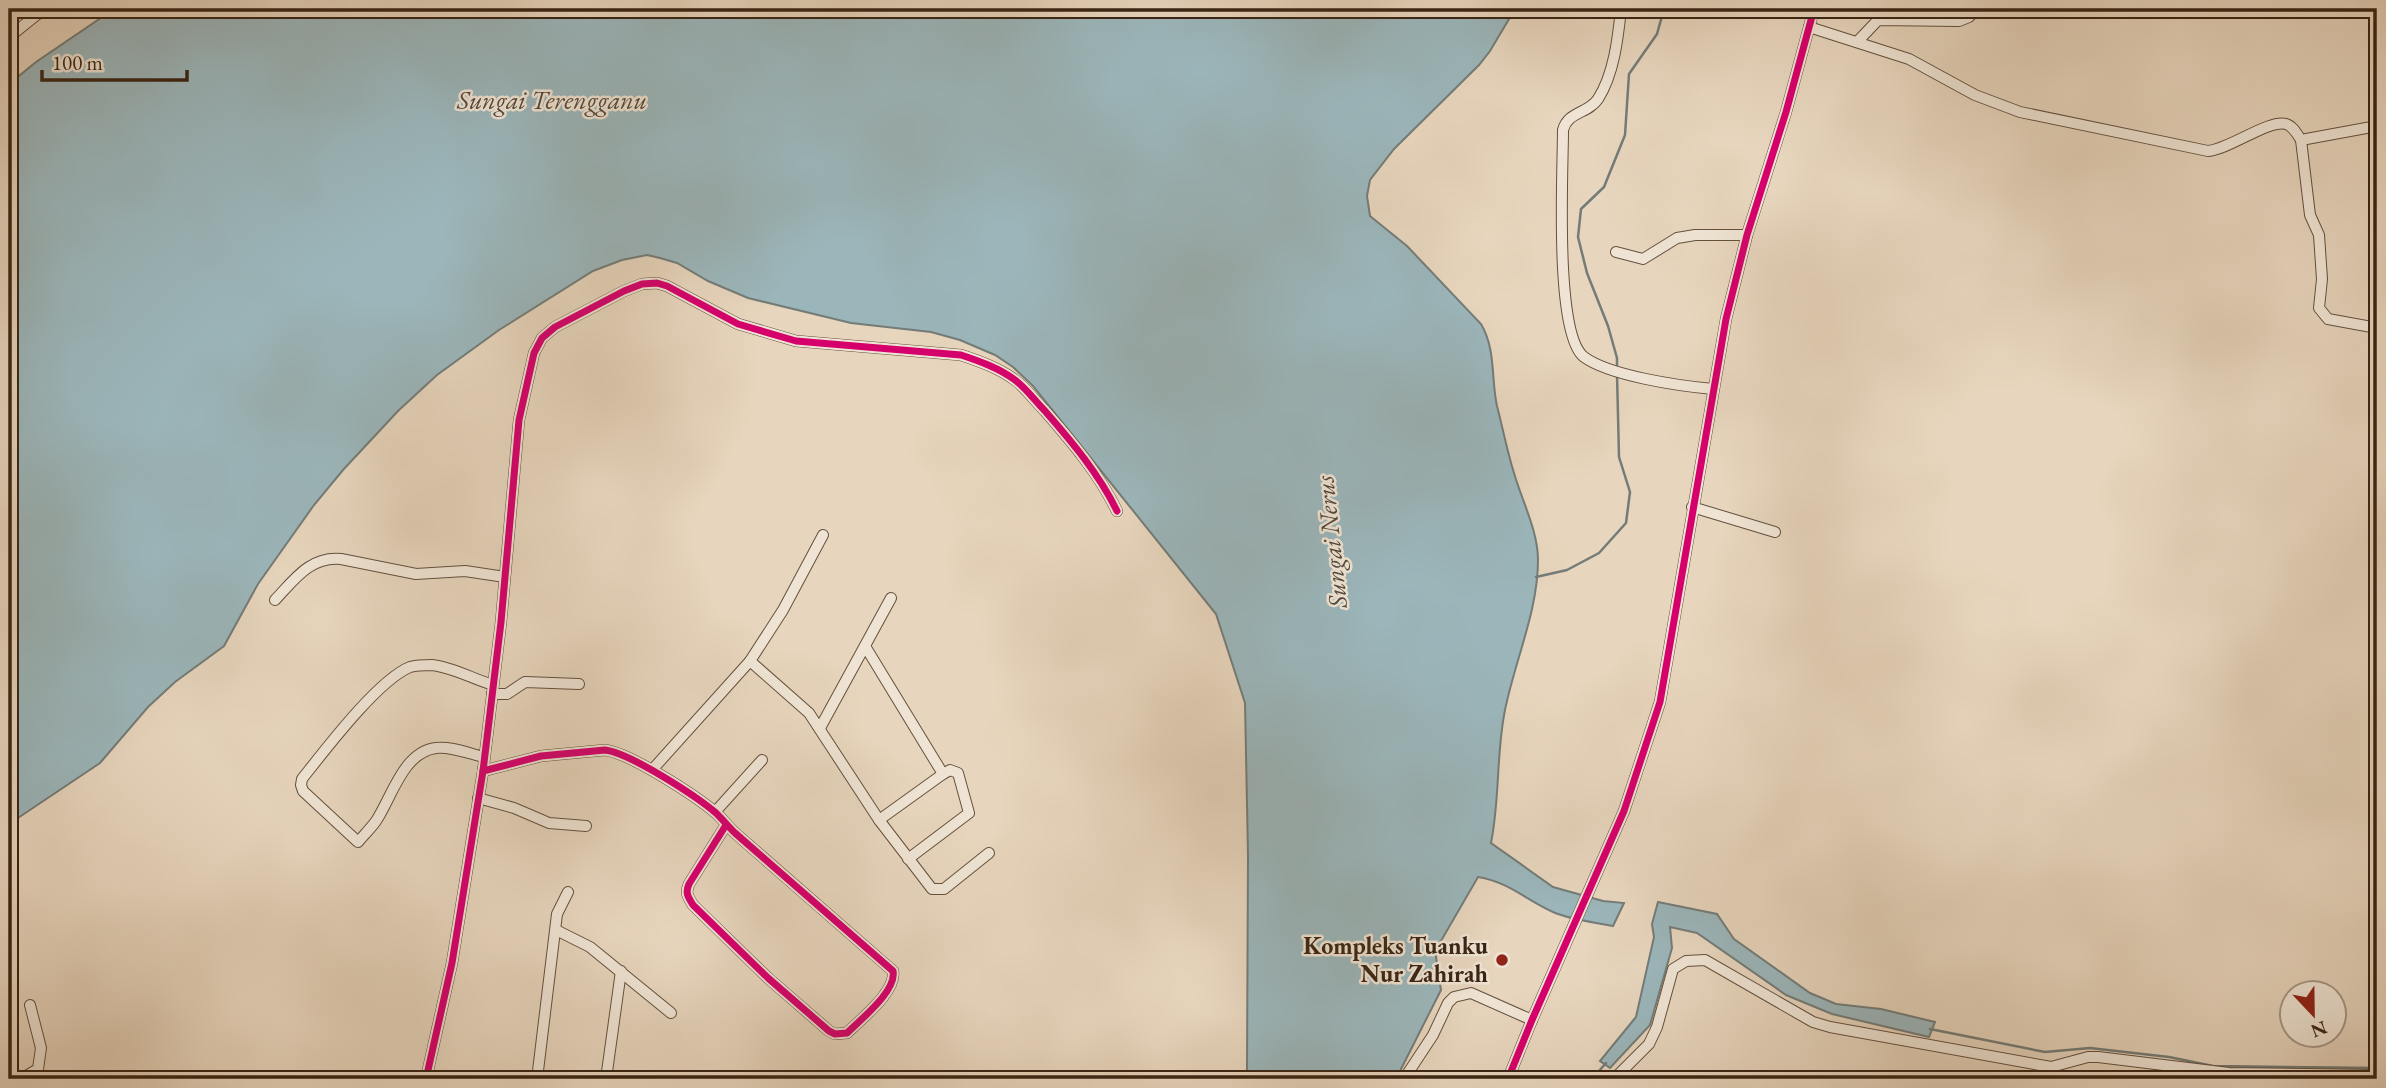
<svg xmlns="http://www.w3.org/2000/svg" width="2386" height="1088" viewBox="0 0 2386 1088" font-family="'EB Garamond',serif">
<style>
.water{fill:#9bb6bb;stroke:#747c78;stroke-width:2}
.lines{fill:none;stroke-linecap:round;stroke-linejoin:round}
.stream{stroke:#747c78;stroke-width:2.5}
.minor-casing{stroke:#64503e;stroke-width:12}
.minor{stroke:#efe4d4;stroke-width:10}
.cycleway-casing{stroke:#efe4d4;stroke-width:11}
.cycleway{stroke:#d6006c;stroke-width:7}
.poi-dot{fill:#8f2418;stroke:#efe4d4;stroke-width:2.5}
.labels{text-anchor:middle;stroke-width:5;stroke-linejoin:round;paint-order:stroke}
.poi-label{font-size:24px;font-weight:bold;fill:#392413;stroke:#efe4d4;text-anchor:end}
.water-label{font-size:26px;font-style:italic;fill:#52483d;stroke:#efe4d4}
</style>
<rect width="100%" height="100%" fill="#e7d5bd"/>
<filter id="stains"><feTurbulence type="fractalNoise" baseFrequency=".00286" numOctaves="4"/><feColorMatrix values="0 0 0 0 .2 0 0 0 0 .09 0 0 0 0 .02 0 0 0 .5 -.17"/></filter>
<radialGradient id="worn" r=".72"><stop offset=".6" stop-color="#630" stop-opacity="0"/><stop offset="1" stop-color="#630" stop-opacity=".3"/></radialGradient>
<g class="water">
<path d="M114 9H1515L1490 51 1479 65 1394 149 1370 180 1367 196 1370 216 1407 246 1481 324C1496 349 1491 379 1497 406 1503 429 1507 451 1514 473 1522 501 1538 531 1538 560 1538 611 1515 660 1505 710 1496 754 1500 799 1491 843L1553 887 1603 901 1624 903 1613 926C1594 922 1571 920 1553 912 1526 900 1509 882 1478 877L1438 946 1436 957 1441 990 1396 1079H1240L1247 1071 1248 855 1245 703 1216 614 1033 386 1013 367 995 355 960 340 931 332 851 323 748 298 708 281 677 263 660 258 647 255 622 260 593 271 499 330 437 375 398 411 343 470 314 505 258 584 224 646 175 682 148 707 100 763 9 824V84L36 62Z"/>
<path d="M1658 902 1717 914 1734 939 1810 993 1836 1004 1881 1009 1935 1022 1929 1037 1832 1014 1786 995 1697 933 1670 927 1672 948 1650 1025 1610 1068 1600 1061 1636 1017 1654 937 1652 924Z"/>
</g>
<g class="lines">
<g class="stream">
<path d="M1617 368V358L1608 326 1587 273 1578 237 1581 209 1604 187 1625 135 1629 74 1657 34 1664 9"/>
<path d="M1536 577 1567 570 1599 553 1626 523 1630 492 1619 457 1617 374"/>
<path d="M1930 1029 2045 1052 2090 1048 2169 1057 2213 1066 2377 1068"/>
<path d="M1592 1079 1606 1063"/>
</g>
<defs>
<g id="minor">
<path d="M1621 9C1618 38 1614 74 1598 99 1588 114 1568 111 1563 130 1563 170 1554 334 1584 357 1610 376 1680 386 1713 389"/>
<path d="M9 17 19 9"/>
<path d="M1809 27 1909 59 1975 95 2020 112 2208 151C2230 149 2269 119 2286 124 2293 126 2297 134 2301 140L2377 126"/>
<path d="M9 37 44 9"/>
<path d="M1857 42 1878 20 1959 21 1969 17 1976 9"/>
<path d="M2301 140 2310 215 2319 235 2322 279 2319 308 2328 319 2377 328"/>
<path d="M1616 252 1643 259 1677 238 1695 235H1747"/>
<path d="M1692 507 1775 532"/>
<path d="M275 600C294 580 310 556 341 559L416 574 465 571 505 577"/>
<path d="M865 646 943 774"/>
<path d="M750 661 809 713 879 820 932 889H944L989 853"/>
<path d="M492 694H507L525 682 579 684"/>
<path d="M820 728 891 598"/>
<path d="M484 757C470 754 451 746 436 748 403 752 392 797 376 821 371 828 364 835 358 842L303 791 301 785 302 779C325 750 378 680 410 667 417 665 425 665 432 665 452 667 473 679 493 685"/>
<path d="M652 770 750 661 783 610 823 535"/>
<path d="M483 771 541 756 605 750C630 753 696 796 716 813 723 820 729 827 735 833L893 971C897 991 861 1019 847 1033L835 1034 829 1031 768 978 693 905C688 897 685 893 689 884L726 825"/>
<path d="M478 798 514 808 549 823 586 826"/>
<path d="M715 812 762 760"/>
<path d="M879 820 943 774 950 770 958 773 969 813 908 859"/>
<path d="M556 930 590 947 671 1013"/>
<path d="M1511 1073 1525 1079"/>
<path d="M21 1079 38 1069 41 1048 30 1005"/>
<path d="M426 1079 452 963 483 771 501 622 519 420 534 353 542 338 555 327 624 291 642 284 657 283 667 286 738 324 796 341 961 355C979 361 999 368 1015 380 1026 388 1035 401 1045 411 1072 442 1099 474 1117 511"/>
<path d="M537 1079 557 914 568 892"/>
<path d="M606 1079 621 971"/>
<path d="M1404 1079 1433 1035 1448 1003 1454 997 1471 993 1532 1020"/>
<path d="M1508 1079 1532 1020 1624 811 1660 702 1726 319 1747 235 1786 112 1814 9"/>
<path d="M1614 1079 1649 1044 1657 1027 1673 969 1686 961 1705 960 1813 1022 1830 1027 2051 1067 2088 1057H2098L2229 1073 2377 1075"/>
</g>
</defs>
<use href="#minor" class="minor-casing"/>
<use href="#minor" class="minor"/>
<defs>
<g id="cycleway">
<path d="M483 771 541 756 605 750C630 753 696 796 716 813 723 820 729 827 735 833L893 971C897 991 861 1019 847 1033L835 1034 829 1031 768 978 693 905C688 897 685 893 689 884L726 825"/>
<path d="M426 1079 452 963 483 771 501 622 519 420 534 353 542 338 555 327 624 291 642 284 657 283 667 286 738 324 796 341 961 355C979 361 999 368 1015 380 1026 388 1035 401 1045 411 1072 442 1099 474 1117 511"/>
<path d="M1508 1079 1532 1020 1624 811 1660 702 1726 319 1747 235 1786 112 1814 9"/>
</g>
</defs>
<use href="#cycleway" class="cycleway-casing"/>
<use href="#cycleway" class="cycleway"/>
</g>
<circle class="poi-dot" cx="1502" cy="960" r="7"/>
<g class="labels">
<g class="poi-label">
<text x="1488" y="954">Kompleks Tuanku<tspan x="1488" dy="28">Nur Zahirah</tspan></text>
</g>
<g class="water-label">
<text x="552" y="109">Sungai Terengganu</text>
<text transform="translate(1331 542) rotate(-96)" y="9">Sungai Nerus</text>
</g>
</g>
<rect width="2386" height="1088" fill="none" stroke="#e7d5bd" stroke-width="35"/>
<rect x="10" y="10" width="2365" height="1067" fill="none" stroke="#392413" stroke-width="3.5"/>
<rect x="18" y="18" width="2351" height="1053" fill="none" stroke="#392413" stroke-width="2"/>
<g transform="translate(2313 1014) rotate(158)"><circle r="33" fill="#efe4d4" stroke="#a69787" stroke-width="2"/>
<path d="M0-5L12 26L0 18L-12 26Z" fill="#8f2418"/>
<text y="-10" font-size="19" font-weight="bold" text-anchor="middle" fill="#392413">N</text>
</g>
<path d="M42 70v10h145v-10" fill="none" stroke="#392413" stroke-width="3.5"/>
<text x="52" y="70" font-size="21" fill="#392413" stroke="#efe4d4" stroke-width="5" paint-order="stroke">100 m</text>
<rect width="100%" height="100%" filter="url(#stains)"/>
<rect width="100%" height="100%" fill="url(#worn)"/>
</svg>
